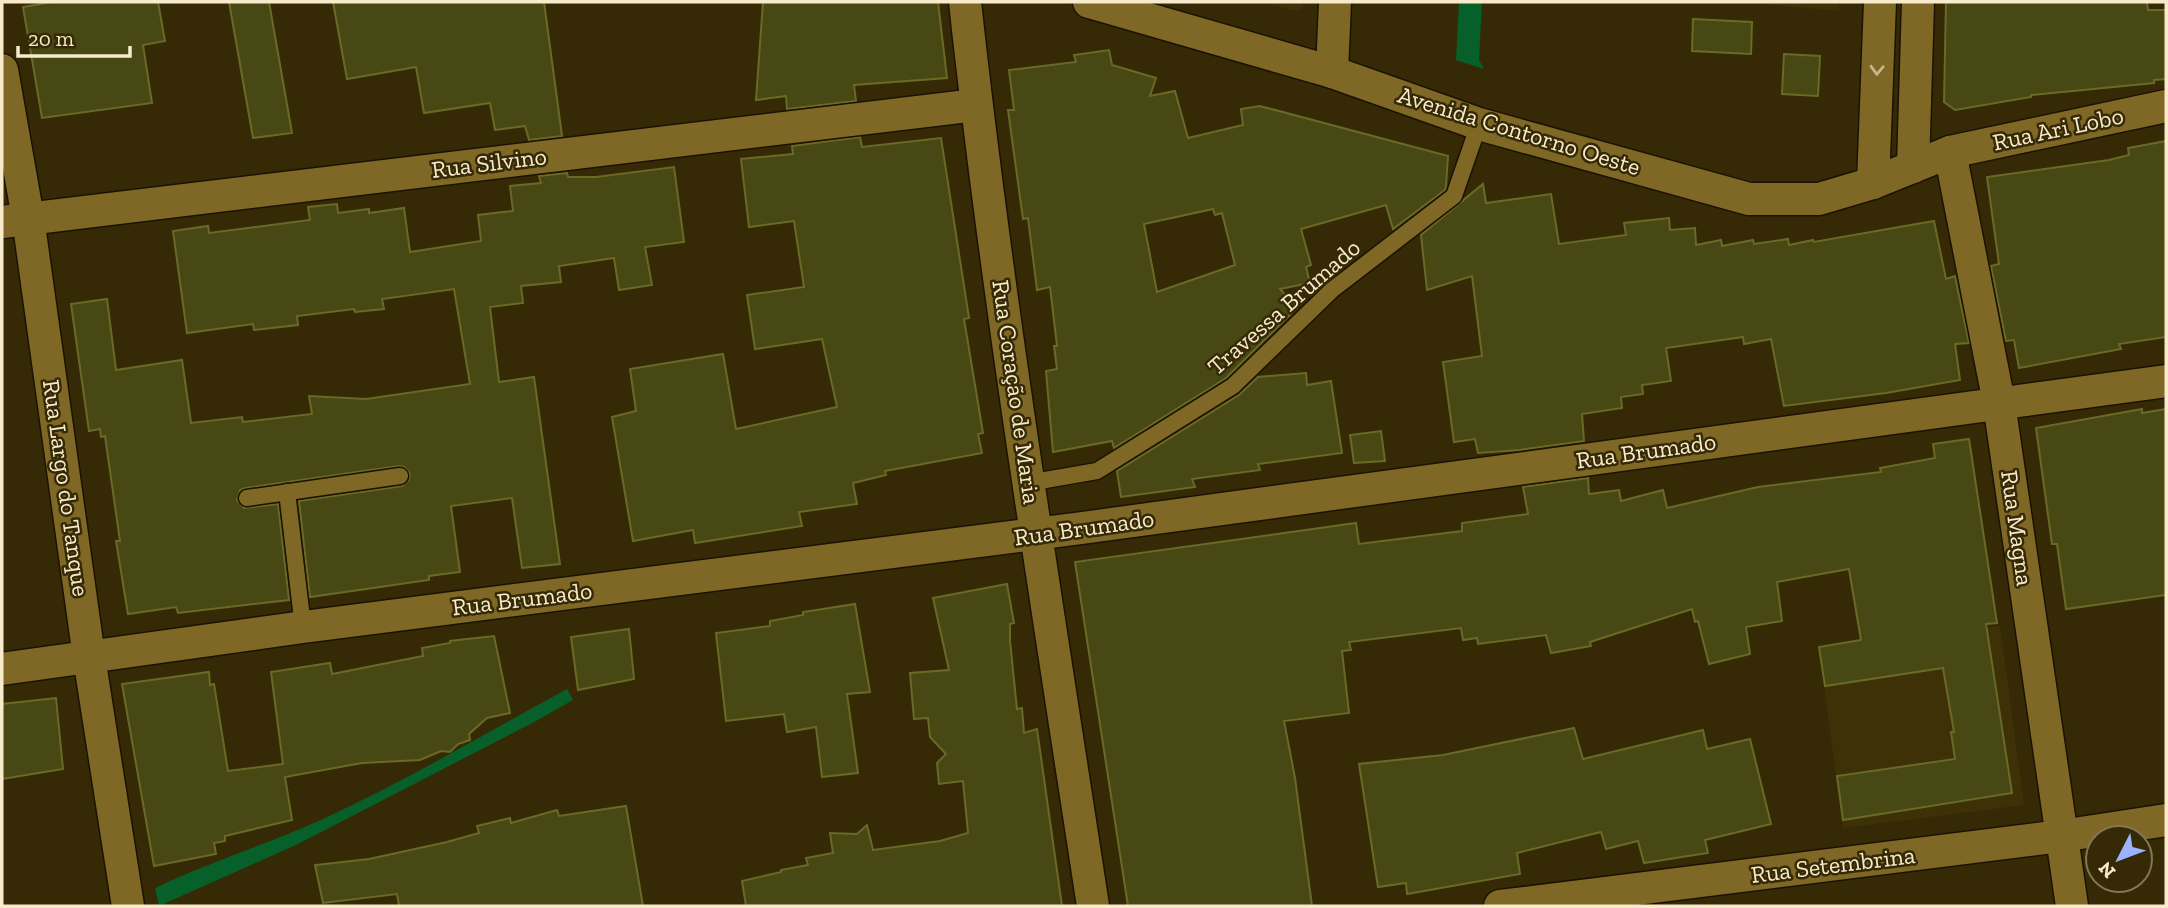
<svg xmlns="http://www.w3.org/2000/svg" width="2168" height="908" viewBox="0 0 2168 908" font-family="'Zilla Slab',serif">
<style>
.built{fill:#3f3107}
.water{fill:#076029}
.building{fill:#474814;stroke:#696a26;stroke-width:2;fill-rule:evenodd}
.lines{fill:none;stroke-linecap:round;stroke-linejoin:round}
.lane-casing{stroke:#1b1302;stroke-width:19}
.street-casing{stroke:#1b1302;stroke-width:35}
.lane{stroke:#7f6825;stroke-width:16}
.street{stroke:#7f6825;stroke-width:32}
.oneway{stroke:#c7b789}
.labels{text-anchor:middle;stroke-width:5;stroke-linejoin:round;paint-order:stroke}
.street-label{font-size:24px;fill:#f7ebcb;stroke:#362a06}
</style>
<rect width="100%" height="100%" fill="#362a06"/>
<g class="built">
<path d="M1261 2H1303V8L1297 11Z"/>
<path d="M1737 2H1839V11Z"/>
<path d="M2000 626 2024 805 1843 828 1819 647Z"/>
</g>
<g class="water">
<path d="M1459 2H1482L1479 60 1484 69 1456 60Z"/>
<path d="M567 689 573 700 536 721 298 844 159 906 155 888C210 862 268 844 323 819 406 781 486 733 567 689Z"/>
</g>
<g class="building">
<path d="M52 2H158L165 41 143 45 152 103 42 118 23 7Z"/>
<path d="M229 2H269L292 133 253 138Z"/>
<path d="M333 2H544L562 136 529 140 525 126 495 130 490 103 424 113 416 67 347 79Z"/>
<path d="M763 2H938L947 78 854 85 856 101 787 109 786 96 756 100Z"/>
<path d="M1946 2H2147L2148 10H2166V79L2154 80V83L2031 95V97L1955 110 1944 102Z"/>
<path d="M1693 19 1752 22 1751 54 1692 51Z"/>
<path d="M1109 50 1112 65 1156 78 1150 96 1175 91 1188 138 1243 125 1241 109 1260 106 1448 156 1446 186 1445 190 1393 229 1386 205 1301 229 1311 265 1306 267 1310 283 1280 289 1297 308 1226 378 1114 448 1112 441 1053 452 1046 371 1057 369 1054 346H1057L1050 287 1037 290 1028 218 1023 219 1008 110H1014L1009 70 1076 62 1074 55ZM1213 209 1215 215 1222 213 1235 265 1157 292 1144 224Z"/>
<path d="M1784 54 1820 56 1818 96 1782 94Z"/>
<path d="M860 137 862 147 941 138 969 318 964 319 983 433 978 434 982 453 885 471 886 475 853 483 857 504 799 512 802 526 695 543 693 530 633 541 612 417 636 411 630 369 723 354 736 429 837 407 822 339 755 349 747 295 804 287 794 221 749 227 741 159 793 154 792 146Z"/>
<path d="M2166 141V337L2119 344 2121 349 2019 368 2014 340 2006 341 1991 266 1999 264 1987 177 2109 160 2129 155 2128 148Z"/>
<path d="M674 167 684 242 645 247 652 285 619 290 614 258 559 266 561 282 521 286 523 303 490 307 499 382 534 377 560 564 522 568 512 498 451 506 460 572 429 576V580L310 597 299 501 402 486 409 480 410 474 404 467 399 466 246 488 240 490 237 500 244 508 278 504 289 600 178 613 176 607 128 614 116 541H120L105 436 101 437 100 429 89 431 71 304 107 299 116 370 182 360 191 423 242 417 243 422 312 414 309 396 366 399 470 384 454 289 382 299 384 309 355 312 354 309 297 316 298 325 254 330 253 324 187 333 173 231 208 226 209 233 310 220 308 207 337 204 338 213 369 209V213L404 208 410 252 481 241 478 215 513 211 510 186 541 183 539 176 567 173 568 177H596Z"/>
<path d="M1483 184 1486 203 1551 194 1559 244 1626 235 1624 223 1669 218 1670 230 1695 228 1696 245 1721 240 1722 246 1753 240 1754 244 1788 239 1789 245 1813 240 1814 242 1934 221 1946 279 1955 276 1969 343 1955 344 1960 380 1886 393 1784 406 1771 339 1744 344 1743 337 1666 348 1671 381 1642 385 1643 394 1621 397 1622 408 1582 414 1584 441 1519 450 1478 453 1475 439 1454 442 1443 362 1482 356 1472 276 1427 290 1421 235Z"/>
<path d="M1306 373 1307 385 1331 381 1342 453 1258 464 1260 470 1192 479 1195 487 1121 497 1117 471 1239 395 1258 377Z"/>
<path d="M2142 409V413L2166 409V595L2066 609 2057 544H2052L2036 428Z"/>
<path d="M1381 431 1385 461 1354 463 1350 435Z"/>
<path d="M1969 439 1997 623 1986 624 2012 793 1843 820 1837 776 1955 759 1951 732H1954L1943 668 1825 686 1819 647 1861 640 1849 569 1777 582 1782 621 1746 627 1750 654 1709 664 1698 621 1695 622 1692 609 1590 642 1591 646 1551 653 1546 635 1478 644 1477 638 1463 640 1461 628 1349 642 1351 650 1342 651 1349 713 1284 721 1295 778 1312 906H1128L1075 562 1356 523 1359 544 1462 531V523L1528 514 1523 487 1588 478 1589 494 1619 490 1621 501 1663 490 1667 508 1758 487 1881 472 1880 468 1935 458 1933 444Z"/>
<path d="M1007 584 1014 623 1010 624V641L1017 709 1022 708 1024 733 1037 729 1062 906H746L742 881 781 872V870L808 865 806 858 833 853 830 833 857 834 867 825 873 850 940 841 968 833 963 781 939 784 937 763 946 754 930 737 928 718 914 719 910 673 949 670 933 598Z"/>
<path d="M855 604 870 692 847 694 858 773 822 777 816 727 787 732 784 714 726 721 716 633 770 626V621L803 615V612Z"/>
<path d="M629 629 634 679 578 690 571 637Z"/>
<path d="M494 636 510 713 487 718 469 734 470 740 458 744 450 752 441 751 420 760 362 763 285 777 292 820 225 836V841L214 843 216 854 154 866 122 684 209 672 210 685 214 684 228 771 283 764 271 672 330 663 332 674 423 656 422 648 450 643V641Z"/>
<path d="M56 698 63 769 2 779V704Z"/>
<path d="M1574 728 1583 759 1703 730 1707 749 1750 739 1771 824 1705 840 1708 853 1688 856 1644 863 1638 841 1606 849 1601 832 1517 853 1520 874 1407 894 1406 883 1378 887 1359 764 1443 755Z"/>
<path d="M626 806 643 906H399L397 894 323 903 315 865 369 859 447 842 479 833 477 826 510 818 511 823 557 810 559 816Z"/>
</g>
<g class="lines">
<defs>
<g id="lane">
<path d="M1028 483 1097 471 1233 386 1332 290 1454 196 1479 124"/>
<path d="M287 492 303 627"/>
<path d="M247 498 400 476"/>
</g>
<g id="street">
<path d="M965 2C998 304 1047 605 1093 906"/>
<path d="M1089 2 1332 72 1479 124 1749 199H1819L1873 183 1950 152 2166 106"/>
<path d="M2 70 28 218 89 657 128 906"/>
<path d="M1332 72 1335 2"/>
<path d="M1950 152 1999 403 2072 906"/>
<path d="M1913 167 1918 2"/>
<path d="M1873 183 1880 2"/>
<path d="M2 222 976 105"/>
<path d="M2 669 303 627 1082 528 2166 381"/>
<path d="M1500 906 2061 836 2166 820"/>
</g>
</defs>
<use href="#lane" class="lane-casing"/>
<use href="#street" class="street-casing"/>
<use href="#lane" class="lane"/>
<use href="#street" class="street"/>
</g>
<defs><path id="oneway-chevron" d="M-2-3.5L2.5 0L-2 3.5" fill="none" stroke-width="1.6" stroke-linecap="round" stroke-linejoin="round" transform="scale(1.75)"/></defs>
<use class="oneway" href="#oneway-chevron" transform="translate(1877 70) rotate(92)"/>
<g class="labels">
<g class="street-label">
<text transform="translate(2058 129) rotate(-12)" y="8">Rua Ari Lobo</text>
<text transform="translate(1519 131) rotate(17)" y="8">Avenida Contorno Oeste</text>
<text transform="translate(489 163) rotate(-7)" y="8">Rua Silvino</text>
<text transform="translate(1284 307) rotate(-41)" y="8">Travessa Brumado</text>
<text transform="translate(1016 392) rotate(82)" y="8">Rua Coração de Maria</text>
<text transform="translate(1646 451) rotate(-8)" y="8">Rua Brumado</text>
<text transform="translate(66 488) rotate(82)" y="8">Rua Largo do Tanque</text>
<text transform="translate(1084 528) rotate(-8)" y="8">Rua Brumado</text>
<text transform="translate(2017 528) rotate(82)" y="8">Rua Magna</text>
<text transform="translate(522 599) rotate(-7)" y="8">Rua Brumado</text>
<text transform="translate(1833 865) rotate(-7)" y="8">Rua Setembrina</text>
</g>
</g>
<rect width="2168" height="908" fill="none" stroke="#f7ebcb" stroke-width="7"/>
<g transform="translate(2119 859) rotate(228)"><circle r="33" fill="#362a06" stroke="#837755" stroke-width="2"/>
<path d="M0-5L12 26L0 18L-12 26Z" fill="#9cb4fd"/>
<text y="-10" font-size="19" font-weight="bold" text-anchor="middle" fill="#f7ebcb">N</text>
</g>
<path d="M18 46v10h112v-10" fill="none" stroke="#f7ebcb" stroke-width="3.5"/>
<text x="28" y="46" font-size="21" fill="#f7ebcb" stroke="#362a06" stroke-width="5" paint-order="stroke">20 m</text>
</svg>
